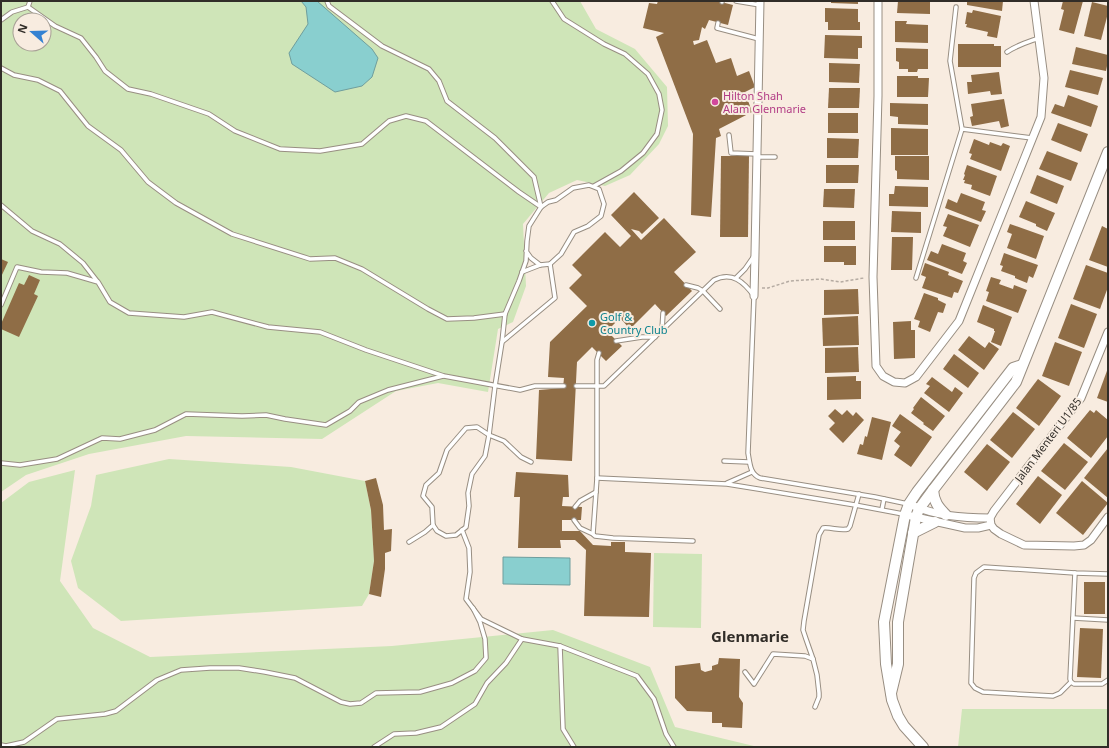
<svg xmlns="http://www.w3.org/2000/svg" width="1109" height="748" viewBox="0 0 1109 748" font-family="'Noto Sans',sans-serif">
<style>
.green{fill:#cfe5b8;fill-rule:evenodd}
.water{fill:#89cfcf;stroke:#6f9e9d}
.building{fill:#8f6d46}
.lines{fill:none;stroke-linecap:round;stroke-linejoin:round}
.lane-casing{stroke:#988e82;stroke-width:5.5}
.street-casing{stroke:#988e82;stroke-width:9}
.secondary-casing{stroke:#988e82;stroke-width:12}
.path{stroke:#b5aba2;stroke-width:1.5;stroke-dasharray:3 2;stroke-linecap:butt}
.lane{stroke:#fff;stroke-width:3.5}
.street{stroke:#fff;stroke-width:7}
.secondary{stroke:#fff;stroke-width:10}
.hotel-dot{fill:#d1479c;stroke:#f8ece0;stroke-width:1.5}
.culture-dot{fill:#0f9aa8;stroke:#f8ece0;stroke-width:1.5}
.labels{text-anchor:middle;stroke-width:4;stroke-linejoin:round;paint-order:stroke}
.hotel-label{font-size:11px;fill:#b23c85;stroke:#f8ece0;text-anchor:start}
.culture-label{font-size:11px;fill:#0d838f;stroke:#f8ece0;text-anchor:start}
.street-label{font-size:11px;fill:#312d28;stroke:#f8ece0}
.district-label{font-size:15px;font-weight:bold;fill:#312d28;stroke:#f8ece0}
</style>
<rect width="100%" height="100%" fill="#f8ece0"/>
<g class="green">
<path d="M1 1H580L596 29 635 49 667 87 668 126 659 144 630 175 605 186 577 180 549 193 523 224 526 286 513 322 498 329 488 392 438 383 396 391 322 439 186 436 89 454 26 475 1 492ZM20 20H44V44H20Z"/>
<path d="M169 459 291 467 365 481 371 510 374 561 369 594 362 606 121 621 78 588 71 561 91 506 96 475Z"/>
<path d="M75 470 60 581 93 628 150 657 392 646 553 630 650 667 675 727 758 747H1V503L29 482Z"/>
<path d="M654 553 702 554 701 628 653 627Z"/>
<path d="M962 709H1108V747H958Z"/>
</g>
<g class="water">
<path d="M301 1H317L372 49 378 58 372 77 362 86 335 92 292 64 289 53 308 24 306 7Z"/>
<path d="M503 557 570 558V585L503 584Z"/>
</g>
<g class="building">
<path d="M658 1H717L733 5 728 25 709 20 705 29 702 27 699 40 693 41 694 45 707 40 716 63 731 58 737 76 749 71 755 87 745 92 752 112 719 129 721 136 716 138 711 217 691 215 693 134 656 37 664 33 643 28 649 3 657 4Z"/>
<path d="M831 1H858V4L831 3Z"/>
<path d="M898 1H930V14L897 13Z"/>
<path d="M967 1H1003L1002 11 967 5Z"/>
<path d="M1063 1H1083L1074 34 1059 30 1064 10 1061 9Z"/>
<path d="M1092 2 1108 6V13L1101 40 1084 36Z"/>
<path d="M825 8 858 9V22H860V30H828V22H825Z"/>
<path d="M973 10 1001 16 997 38 987 36 988 32 966 27 967 24H965L967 12 972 13Z"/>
<path d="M895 21H907L906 24 928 25V43L895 42Z"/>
<path d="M825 35 862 36V48H858V59L824 58Z"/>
<path d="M958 44H994V46H1001V67H958Z"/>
<path d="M1076 47 1108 55V61L1106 71 1072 64Z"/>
<path d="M896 48 928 49V69H918L917 72H908V69H899V62L896 61Z"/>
<path d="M829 63 860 64 859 83 829 82Z"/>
<path d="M1070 70 1103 78 1098 95 1065 87Z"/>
<path d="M999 72 1002 94 991 95 990 91 968 94 967 82H972L971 75Z"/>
<path d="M897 76H918V78H929L928 97H897Z"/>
<path d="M829 88H860L859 108H828Z"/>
<path d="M1068 95 1098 106 1091 127 1051 113 1055 104 1064 107Z"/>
<path d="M1004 99 1009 126 1001 128 999 121 972 126 970 117 973 116 971 104Z"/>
<path d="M890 103 928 104V125L898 124V117L890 116Z"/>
<rect x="828" y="113" width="30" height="20"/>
<path d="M1058 123 1088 134 1081 152 1051 140Z"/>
<path d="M891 128 928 129V155H891Z"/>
<path d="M827 138 859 139 858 158H827Z"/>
<path d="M974 139 989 145 990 142 1001 146 1003 143 1010 146 1001 171 970 159 972 154 969 153Z"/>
<path d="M1047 151 1078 163 1071 181 1039 169Z"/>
<path d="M721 156H749L748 237H720Z"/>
<path d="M895 156H929V180L897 179V171L895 170Z"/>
<path d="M826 165H859L858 183H826Z"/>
<path d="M967 165 997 176 990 196 971 189 972 185 964 183 965 180H963L965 175 964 174Z"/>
<path d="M1037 175 1064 186 1057 204 1030 193Z"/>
<path d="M895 186 928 187V207L889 206V194H894Z"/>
<path d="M824 189H855L854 208 823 207Z"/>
<path d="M634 192 659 218 642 234 639 231 631 229 641 240 664 218 696 252 674 272 692 291 666 316 655 304 630 329 620 318 607 331 622 346 606 361 592 347 577 362 572 461 536 459 539 390 563 388 564 378 548 377 550 342 587 306 569 288 582 275 572 265 605 232 620 247 631 236 611 215Z"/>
<path d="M961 193 985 202 982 210 986 211 981 222 945 208 948 199 957 203Z"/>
<path d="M1026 201 1055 213 1047 231 1036 226V224L1019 217Z"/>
<path d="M892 211 921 212V233L891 232Z"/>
<path d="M948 214 979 225 970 247 943 236 947 227 943 226Z"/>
<rect x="823" y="221" width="32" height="19"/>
<path d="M1010 224 1044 236 1036 259 1007 248 1012 234 1007 232Z"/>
<path d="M1102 226 1108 229V267L1089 260Z"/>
<path d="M892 237H913L912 270H891Z"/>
<path d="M942 244 966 253 963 261 967 263 962 274 927 260 931 251 938 254Z"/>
<path d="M824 246H856V265H844V262H824Z"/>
<path d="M1004 253 1038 265 1033 278 1029 276 1027 283 1015 278V276L1001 271 1003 266 1000 265Z"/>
<path d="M1 259 8 262 1 277Z"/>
<path d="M925 263 949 272 948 275 963 281 958 293 954 292 952 298 922 288 926 277 921 275Z"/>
<path d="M1086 265 1108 273V287L1100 309 1073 299Z"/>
<path d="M29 275 40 280 34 294 38 296 19 337 1 329V324L19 283 24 285Z"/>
<path d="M991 277 1001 280 999 284 1013 289 1014 285 1027 290 1018 313 986 301 989 292 986 291Z"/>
<path d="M858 289 859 314 824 315V290Z"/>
<path d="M924 293 938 298V300L946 304 943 313 938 312 930 332 918 327 920 321 914 319Z"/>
<path d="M1071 304 1097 314 1084 348 1058 338Z"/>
<path d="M983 305 1012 317 1001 346 991 342 995 331H994V329L977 322Z"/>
<path d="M858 316 859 345 823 346 822 318Z"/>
<path d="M911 321V330H915V358L894 359 893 322Z"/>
<path d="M969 336 985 348 989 342 999 349 984 370 958 350Z"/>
<path d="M1055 342 1082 352 1069 386 1042 376Z"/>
<path d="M858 347 859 372 825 373V348Z"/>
<path d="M954 354 979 373 968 388 943 369Z"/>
<path d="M1108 368V402L1097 398Z"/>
<path d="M856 376V381H861V399L827 400V377Z"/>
<path d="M932 377 952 392 955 387 963 393 949 412 924 393 930 386 926 384Z"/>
<path d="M1038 379 1061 396 1039 426 1016 408Z"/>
<path d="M921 397 945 416 933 431 923 424 924 423 911 413 914 409 913 408Z"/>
<path d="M835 409 842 415 847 410 853 416 856 412 864 420 843 443 829 429 835 423 828 416Z"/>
<path d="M1090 410 1094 413 1096 410 1108 420V436L1091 458 1067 438Z"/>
<path d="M1013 412 1035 429 1012 458 990 440Z"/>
<path d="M900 414 932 437 911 467 894 455 900 446 894 441 901 432 892 426Z"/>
<path d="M872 417 891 422 882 460 857 454 860 444 863 445 865 436 867 437Z"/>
<path d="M1064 443 1088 462 1065 490 1041 471Z"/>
<path d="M987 444 1010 462 987 491 964 472Z"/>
<path d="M1108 448V498L1084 478Z"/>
<path d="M516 472 568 475 569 497H563L562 506 582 507 581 520H562V531H580L593 545 611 546V542H625V552L651 553 649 617 584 616 586 550 575 540H560L561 548H518L520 497H514Z"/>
<path d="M1038 476 1062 495 1040 524 1016 504Z"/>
<path d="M376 478 383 505 384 530 392 529 391 551 385 553V569L381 597 369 594 374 561 371 510 365 481Z"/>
<path d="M1082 481 1108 503 1083 535 1056 513Z"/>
<rect x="1084" y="582" width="21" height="32"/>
<path d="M1080 628 1103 629 1101 678 1077 677Z"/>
<path d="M719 658 740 659 739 697 743 703 742 728 722 727V723H712V712L687 711 675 698V666L700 663 701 670 705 672 712 670V666L718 664Z"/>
</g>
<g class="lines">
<defs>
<g id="lane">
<path d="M327 1 329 6 382 46 429 69 439 81 447 101 495 138 534 177 541 207"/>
<path d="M552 1 564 19 604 44 625 54 648 74 659 94 662 110 657 134 643 153 621 171 594 186"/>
<path d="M736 1 760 5"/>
<path d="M722 2V1"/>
<path d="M28 7 55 26 81 38 96 57 105 71 128 89 151 94 209 114 235 131 280 149 320 151 362 144 389 121 406 116 426 121 519 192 541 207"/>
<path d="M28 7 30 1"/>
<path d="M956 7 950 61 962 129"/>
<path d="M1 20 12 12 28 7"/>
<path d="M718 23 717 28 759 39"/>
<path d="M1007 52C1017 45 1028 42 1039 38"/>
<path d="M1 68 14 75 38 80 60 91 88 126 121 150 148 182 176 203 232 234 310 259 335 258 362 269 428 309 447 319 474 318 505 314"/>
<path d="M729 135 731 153 757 154"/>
<path d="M757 157H775"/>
<path d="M1 205 32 231 60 244 83 263 97 281"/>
<path d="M522 272 540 265"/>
<path d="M736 278 745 269 754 256"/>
<path d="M916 278 962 129 1032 138"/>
<path d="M686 285 698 288 703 291 720 309"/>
<path d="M1 305 17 267 41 272 67 273 98 282 110 302 129 313 184 317 212 312 268 327 320 332 366 350 444 376 520 390 535 386H564"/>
<path d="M662 330 663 313"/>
<path d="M616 341 642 337H655"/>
<path d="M502 342 505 314 519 281 526 261 527 241 529 226 541 207 548 202 556 200 573 188 589 185 599 189 604 204 601 216 588 226 574 232 561 254 550 264 540 265 531 258 526 251"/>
<path d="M576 386H597V360L599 353"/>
<path d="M724 461 749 462"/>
<path d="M1 463 20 465 57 459 102 438 120 439 155 430 186 414 242 416 266 415 285 419 326 425 350 411 359 402 388 390 443 376"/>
<path d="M597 478 727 484 855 505 903 514"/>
<path d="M727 483 752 472"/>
<path d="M575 507 580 501 596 492"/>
<path d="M882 509 884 499"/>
<path d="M574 520 580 528 593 534"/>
<path d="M433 525 437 531 446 536 456 535 466 527 469 506 468 493 472 474 485 456 489 435 495 386 502 342 555 298 550 264"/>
<path d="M462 530 469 548 470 572 466 599 481 619 522 639 560 646"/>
<path d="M693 541 613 538 595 536 593 534 597 478V386H604L714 280C732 271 744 282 754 296L748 453C750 464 750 474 760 478L875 497 908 504"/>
<path d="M409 542 425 532 433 525 432 507 423 496 426 485 439 473 447 450 466 428 477 427 489 435 504 441 521 457 531 462"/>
<path d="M1075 573 1070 679 1071 682 1074 684H1102L1108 680"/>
<path d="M1073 618 1108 620"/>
<path d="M745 672 754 684 773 654 805 656 813 659"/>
<path d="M1071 682 1060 693 1053 696 983 692 975 688 971 683 974 578 976 573 984 567 1075 573 1108 574"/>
<path d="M815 707 819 697V693L817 675 813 659 806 639 803 630 804 621 819 535 823 528C831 527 840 531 848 529L850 526 859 494"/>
<path d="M1 745 6 746 24 742 57 719 105 714 116 711 157 680 181 670 210 668H239L265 672 295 678 341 702 350 704 361 703 376 693 420 692 452 683 475 671 486 658 485 639 480 622 473 608"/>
<path d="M374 747 394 734 416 733 441 727 475 704 487 683 506 663 522 639"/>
<path d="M574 747 563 729 560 646 637 676 654 699 666 734 674 747"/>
</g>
<g id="street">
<path d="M878 1V96L873 277 876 366 883 376 894 382 905 383 916 377 959 321 1041 117 1044 78 1034 1"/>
<path d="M754 296 755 253 760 1"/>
<path d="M1108 332 1081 398 994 511 990 518 991 525 994 529 1001 534 1024 545 1074 546 1084 545 1091 540 1108 517"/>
<path d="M909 504C935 516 962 518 990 518"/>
<path d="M911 516 965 528H978L991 525"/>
</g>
<g id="secondary">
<path d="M933 490C934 502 938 507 946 515"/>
<path d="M913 533 935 522"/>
<path d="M891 693 898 664V622L916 517 919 509 933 490 1016 382 1108 152"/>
<path d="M923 747 904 726 898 716 892 700 886 664 884 622 905 515 909 504 917 492 1013 368 1022 365"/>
</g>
</defs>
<use href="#lane" class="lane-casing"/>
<use href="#street" class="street-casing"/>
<use href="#secondary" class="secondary-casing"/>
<path class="path" d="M762 288H768L790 281 821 279 840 282 864 278"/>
<use href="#lane" class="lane"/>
<use href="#street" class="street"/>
<use href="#secondary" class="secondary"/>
</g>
<circle class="hotel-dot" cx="715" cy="102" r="4"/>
<circle class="culture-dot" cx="592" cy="323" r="4"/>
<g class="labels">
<g class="hotel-label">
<text x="723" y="100">Hilton Shah<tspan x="723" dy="13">Alam Glenmarie</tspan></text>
</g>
<g class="culture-label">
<text x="600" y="321">Golf &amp;<tspan x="600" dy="13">Country Club</tspan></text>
</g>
<g class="street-label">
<text transform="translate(1048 440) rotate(-53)" y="4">Jalan Menteri U1/85</text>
</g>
<g class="district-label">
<text x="750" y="642">Glenmarie</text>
</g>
</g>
<rect width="1109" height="748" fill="none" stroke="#312d28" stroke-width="4"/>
<g transform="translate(32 32) rotate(290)"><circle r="19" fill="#f8ece0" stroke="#a8a096"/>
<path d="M0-3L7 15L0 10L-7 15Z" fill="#3482d2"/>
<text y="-6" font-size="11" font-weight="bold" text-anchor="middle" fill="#312d28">N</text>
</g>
</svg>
